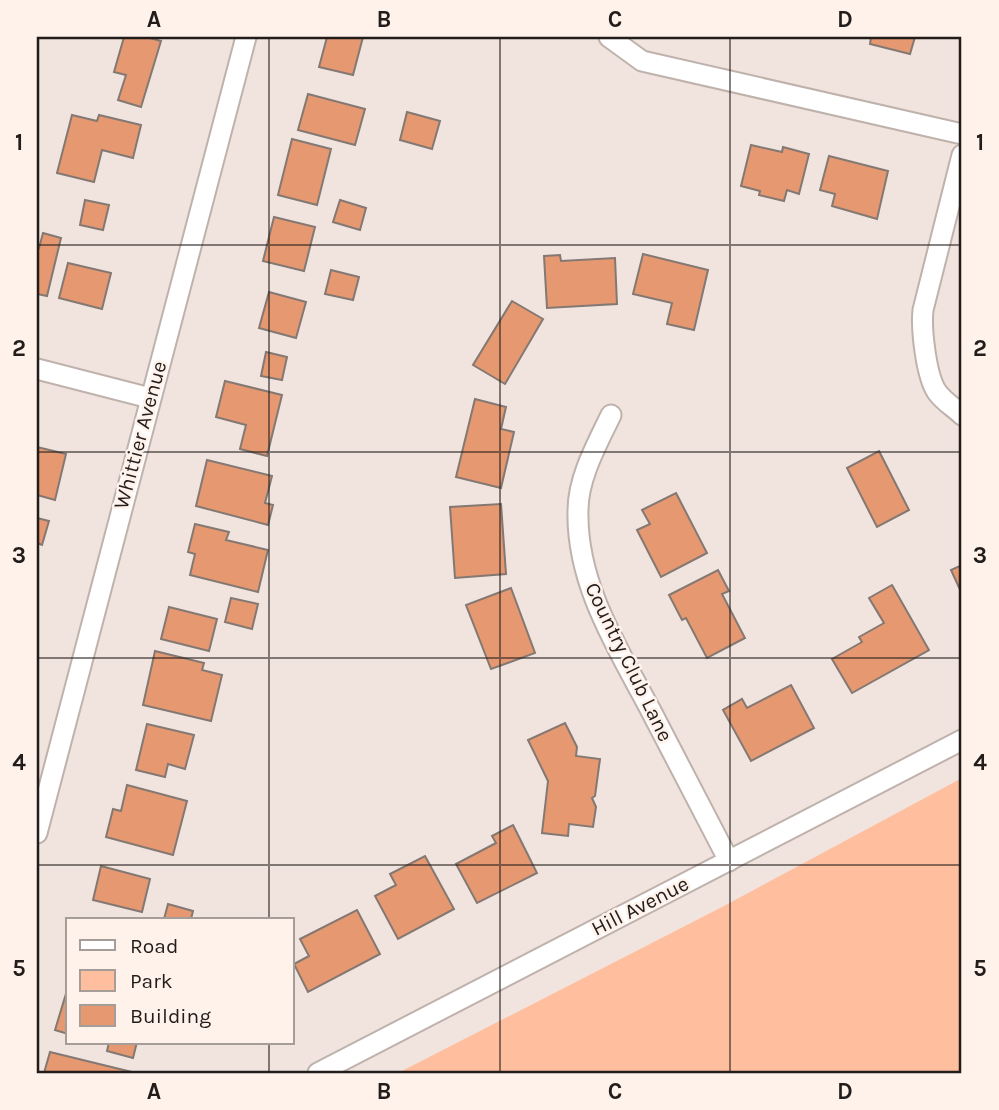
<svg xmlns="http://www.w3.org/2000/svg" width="999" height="1110" viewBox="0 0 999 1110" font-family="Karla,sans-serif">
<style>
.green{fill:#ffbe9e}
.building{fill:#e69871;stroke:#847873;stroke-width:2}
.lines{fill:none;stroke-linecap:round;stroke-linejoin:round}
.street-casing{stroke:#bfb2ac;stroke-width:23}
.street{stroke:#fff;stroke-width:19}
.grid{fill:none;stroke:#221d1b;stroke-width:2;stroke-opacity:0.55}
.labels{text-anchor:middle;stroke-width:5;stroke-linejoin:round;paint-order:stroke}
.street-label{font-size:21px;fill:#221d1b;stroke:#fff2eb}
.neatline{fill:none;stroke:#221d1b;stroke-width:2.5}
.grid-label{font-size:23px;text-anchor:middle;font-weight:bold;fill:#221d1b}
</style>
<rect width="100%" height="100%" fill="#f1e4de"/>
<path class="green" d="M962 778V1073H398L722 907Z"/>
<g class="building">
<path d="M124 37H146L161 41 141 107 118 100 126 75 114 72Z"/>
<path d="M327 37H363L353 75 319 67Z"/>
<path d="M871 37H915L910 54 870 44Z"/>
<path d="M308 94 365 109 355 145 298 130Z"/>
<path d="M407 112 440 121 432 149 400 140Z"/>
<path d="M72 115 97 121 99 115 141 125 133 158 102 150 94 182 57 173Z"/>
<path d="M292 139 331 149 317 205 278 195Z"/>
<path d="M751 145 782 152 783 147 809 154 799 194 787 190 784 201 759 195 760 191 741 186Z"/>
<path d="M829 156 888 171 877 219 832 206 835 194 820 190Z"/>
<path d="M85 200 109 205 103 230 80 225Z"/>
<path d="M340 200 366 208 360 230 333 222Z"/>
<path d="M274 217 315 227 304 271 263 261Z"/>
<path d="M43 233 61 238 47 296 37 294V247L39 248Z"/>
<path d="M643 254 708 270 694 330 667 324 672 303 633 294Z"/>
<path d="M560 255 561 261 615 258 617 304 547 308 544 256Z"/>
<path d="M68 263 111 273 102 309 59 298Z"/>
<path d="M331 270 359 277 353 300 325 294Z"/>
<path d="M269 292 306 302 296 338 259 328Z"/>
<path d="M512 301 543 319 505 384 473 365Z"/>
<path d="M266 352 287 357 282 380 261 376Z"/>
<path d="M225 381 282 395 267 456 240 449 246 425 216 417Z"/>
<path d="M475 399 506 407 501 429 514 432 501 488 456 477Z"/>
<path d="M37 447 66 454 55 500 37 495Z"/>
<path d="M879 451 909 510 877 527 847 468Z"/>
<path d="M207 460 272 476 265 503 273 505 268 525 196 506Z"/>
<path d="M676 493 707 553 661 577 637 530 650 524 642 510Z"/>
<path d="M501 504 506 574 455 578 450 507Z"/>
<path d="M37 518 49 521 42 545 37 543Z"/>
<path d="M195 524 229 532 226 540 268 550 258 592 190 575 195 554 188 552Z"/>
<path d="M962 565V594L951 570Z"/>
<path d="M718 570 729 591 722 594 745 638 707 658 686 618 682 620 669 595Z"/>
<path d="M892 585 929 650 852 693 832 659 862 642 859 637 884 623 869 598Z"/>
<path d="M511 588 535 653 491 669 466 605Z"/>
<path d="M231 598 258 604 252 629 225 622Z"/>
<path d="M169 607 217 619 209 651 161 639Z"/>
<path d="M155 651 204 663 202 670 222 675 211 721 143 705Z"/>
<path d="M791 685 814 728 751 761 723 710 742 699 747 708Z"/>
<path d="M565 723 577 747 576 756 600 759 595 796 592 798 596 807 593 827 569 824 568 836 542 833 548 781 528 740Z"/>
<path d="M147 724 194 735 185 769 168 764 165 777 136 770Z"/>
<path d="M127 785 187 801 173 855 106 837 113 809 121 811Z"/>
<path d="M513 825 537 873 477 903 456 864 496 843 492 836Z"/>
<path d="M425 856 454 909 398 939 375 896 396 885 390 874Z"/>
<path d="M101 866 150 879 142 912 93 900Z"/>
<path d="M168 904 193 911 191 919H164Z"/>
<path d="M357 910 380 954 308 992 294 964 309 956 300 939Z"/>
<path d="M68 987V1034L55 1030Z"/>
<path d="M109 1042H137L133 1058 107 1051Z"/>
<path d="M50 1052 136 1073H44Z"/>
</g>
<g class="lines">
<defs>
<g id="street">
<path d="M609 37 642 61 962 134"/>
<path d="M962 155 923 310C921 329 926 376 937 392 943 401 955 408 962 415"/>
<path d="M37 369 150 398"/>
<path d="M611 415C597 444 578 478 578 510 576 583 617 647 650 709 676 759 702 810 729 861"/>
<path d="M37 833 246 37"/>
<path d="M318 1073 962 740"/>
</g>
</defs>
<use href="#street" class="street-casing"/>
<use href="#street" class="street"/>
</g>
<path class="grid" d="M269 37V919M500 37V1073M730 37V1073M37 245H962M37 452H962M37 658H962M37 865H962M269 1042V1073"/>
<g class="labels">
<g class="street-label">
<text transform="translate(140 435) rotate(-75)" y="7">Whittier Avenue</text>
<text transform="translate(629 662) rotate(64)" y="7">Country Club Lane</text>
<text transform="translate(640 906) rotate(-27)" y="7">Hill Avenue</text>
</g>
</g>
<rect width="999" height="1110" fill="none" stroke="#fff2eb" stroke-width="77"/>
<rect x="66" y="918" width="228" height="126" fill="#fff2eb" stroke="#a79d98" stroke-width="2"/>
<rect x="80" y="940" width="35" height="10" fill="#ffffff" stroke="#a79d98" stroke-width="2"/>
<text x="130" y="953" font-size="21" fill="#221d1b">Road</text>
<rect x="80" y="970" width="35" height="21" fill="#ffbe9e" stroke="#a79d98" stroke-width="2"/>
<text x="130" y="988" font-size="21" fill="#221d1b">Park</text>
<rect x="80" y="1005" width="35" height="21" fill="#e69871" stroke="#a79d98" stroke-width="2"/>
<text x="130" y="1023" font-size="21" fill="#221d1b">Building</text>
<rect x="38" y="38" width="922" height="1034" class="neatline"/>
<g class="grid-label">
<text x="154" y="27">A</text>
<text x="384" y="27">B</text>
<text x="615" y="27">C</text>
<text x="845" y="27">D</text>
<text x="19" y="150">1</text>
<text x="980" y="150">1</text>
<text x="19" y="356">2</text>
<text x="980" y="356">2</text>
<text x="19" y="563">3</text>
<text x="980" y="563">3</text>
<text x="19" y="770">4</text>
<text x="980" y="770">4</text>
<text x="19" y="976">5</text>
<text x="980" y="976">5</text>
<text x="154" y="1099">A</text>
<text x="384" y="1099">B</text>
<text x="615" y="1099">C</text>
<text x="845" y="1099">D</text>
</g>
</svg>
